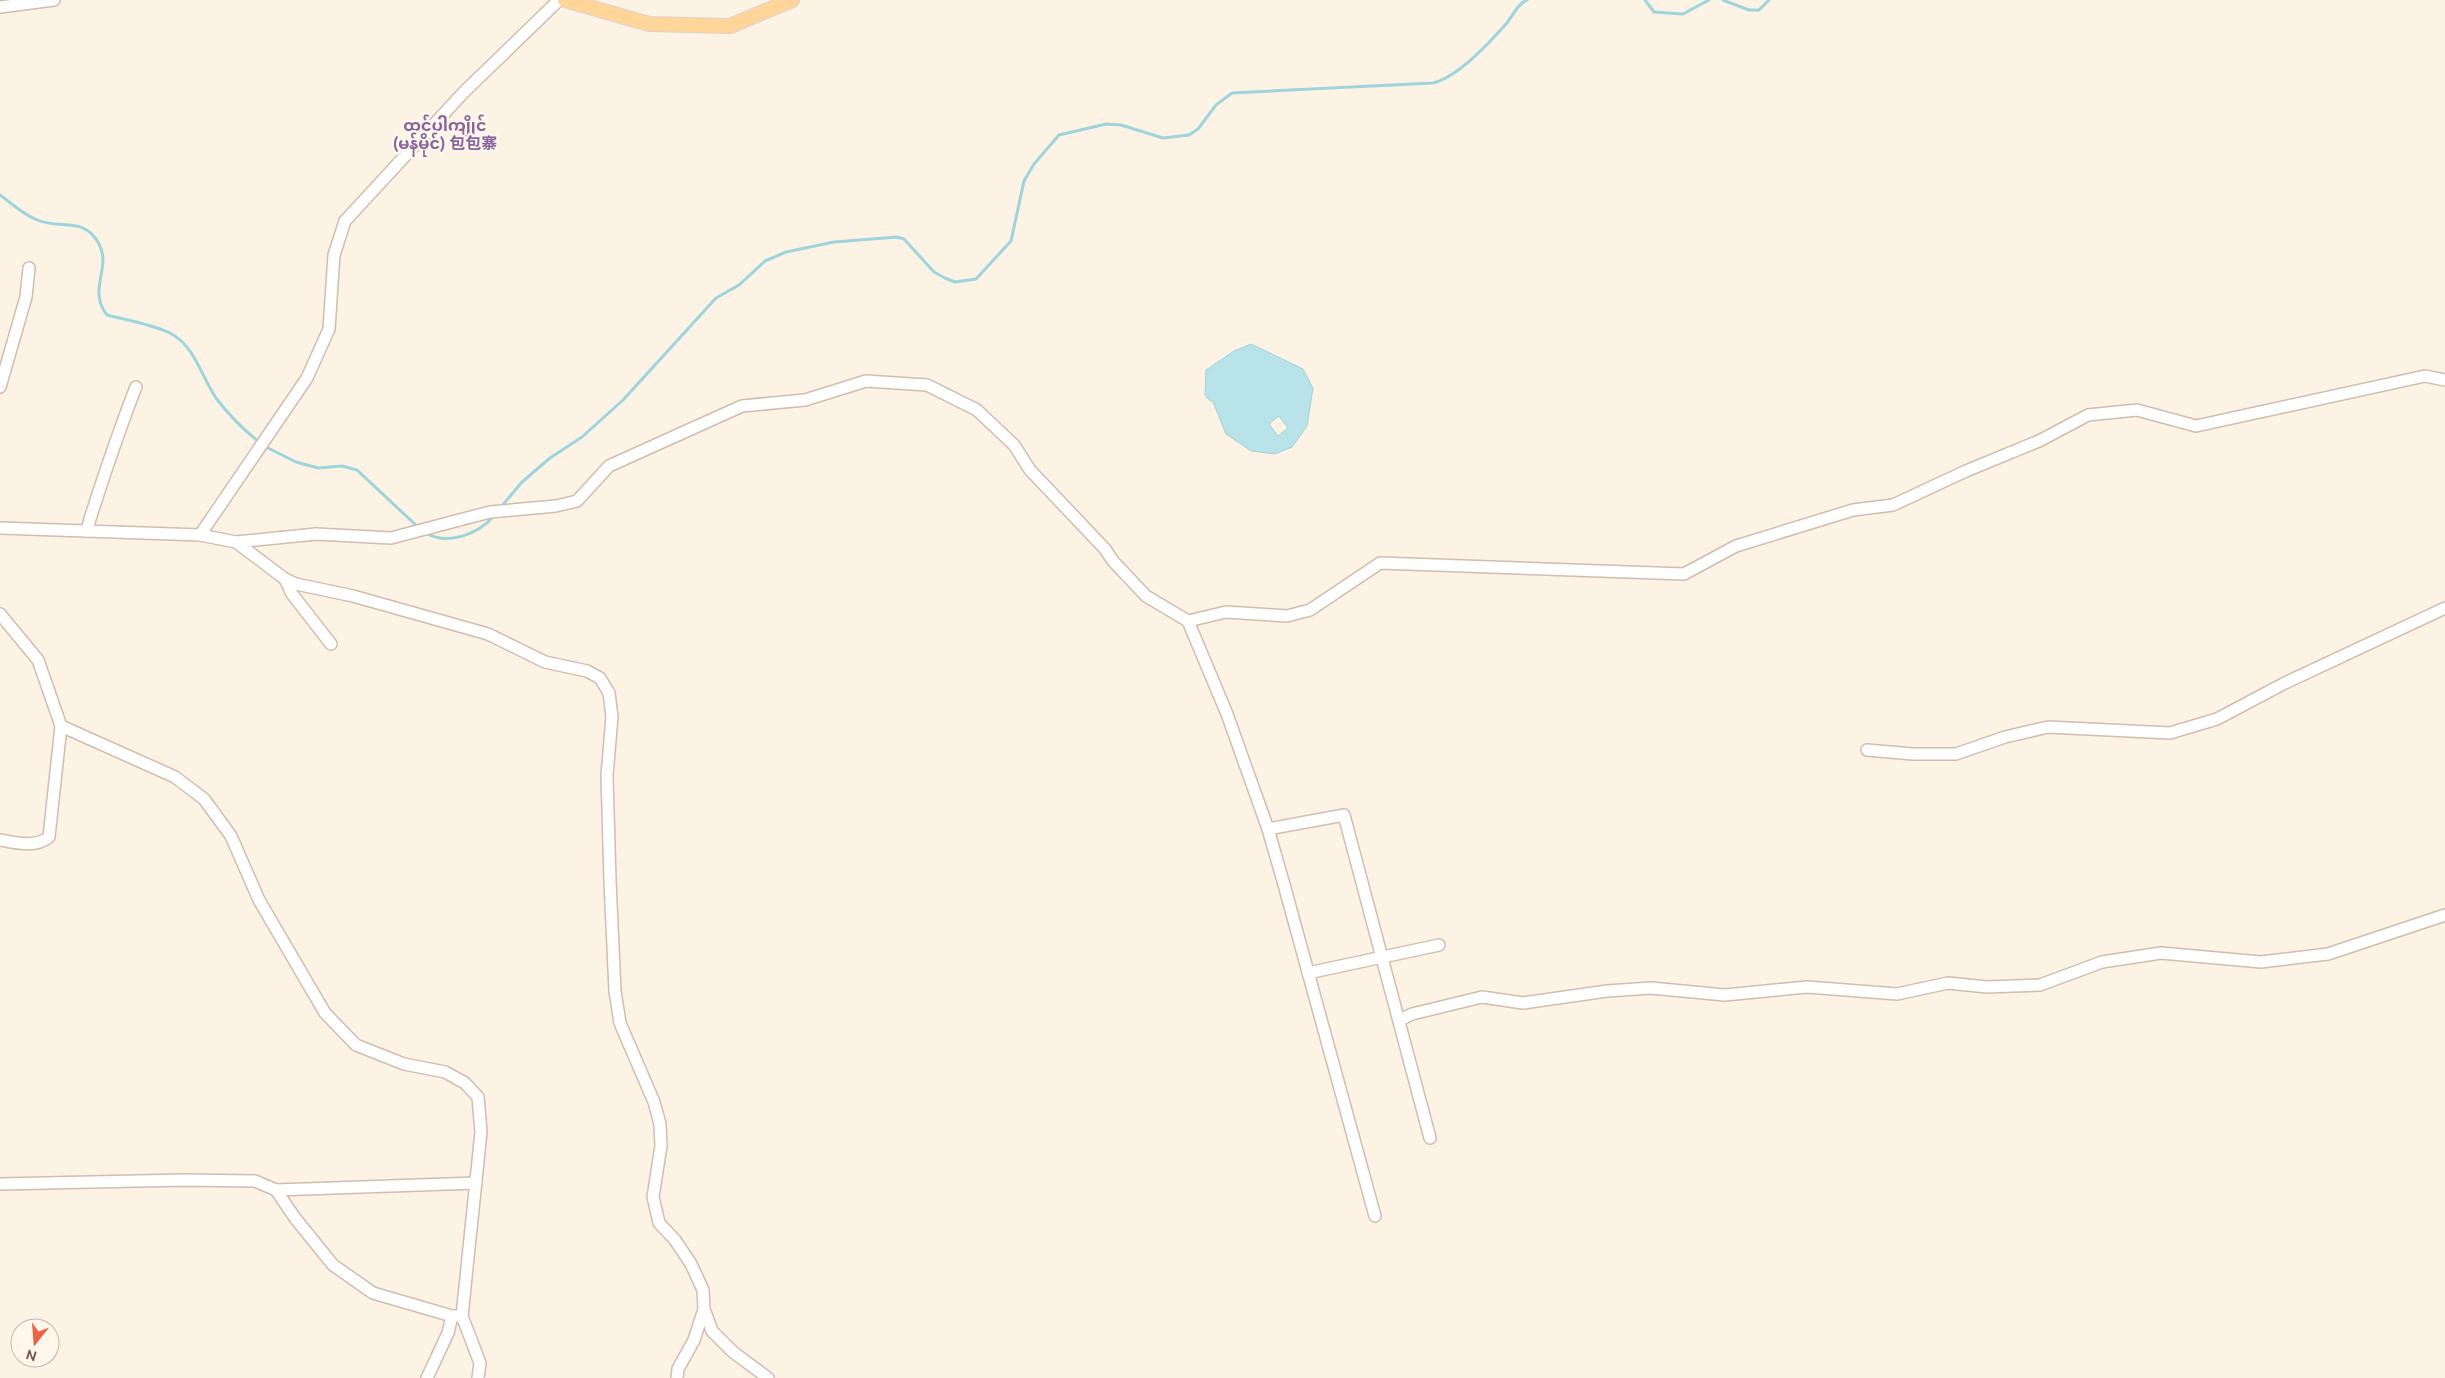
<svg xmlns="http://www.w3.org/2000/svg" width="2445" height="1378" viewBox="0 0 2445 1378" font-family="Ubuntu,'Noto Sans SC','Noto Sans Myanmar',sans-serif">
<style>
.water{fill:#b8e3e8;stroke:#9ed4db;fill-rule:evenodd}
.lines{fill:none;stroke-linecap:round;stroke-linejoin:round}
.stream{stroke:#9ed4db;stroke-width:3}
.minor-casing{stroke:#d2bcad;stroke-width:14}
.major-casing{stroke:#dcd3cf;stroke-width:16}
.minor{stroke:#fff;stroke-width:11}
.major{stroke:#ffd59a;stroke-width:14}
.labels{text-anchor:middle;stroke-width:5;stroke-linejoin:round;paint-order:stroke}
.quarter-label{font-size:16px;font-weight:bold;fill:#86649c;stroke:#fff7ec}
</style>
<rect width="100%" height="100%" fill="#fdf3e5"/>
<path class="water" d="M1251 344 1303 369 1313 388 1307 426 1292 447 1275 454 1251 451 1226 434 1213 402 1208 399 1205 395 1206 370 1234 351ZM1279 416 1288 428 1278 436 1269 424Z"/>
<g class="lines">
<g class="stream">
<path d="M1645 0 1654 12 1683 14 1709 0"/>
<path d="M1723 0 1749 10H1759L1769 0"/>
<path d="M0 195C11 203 23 214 35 219 59 231 84 215 99 244 112 267 87 290 107 315 127 320 151 324 170 333 195 346 201 376 216 398 228 414 244 430 259 442"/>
<path d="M264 446 296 462 318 468 342 466 357 470 419 528"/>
<path d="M501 507 522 482 550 458 582 437 623 400 716 298 739 285 765 261 786 252 834 242 897 237 904 239 934 272 945 278 955 282 976 279 1011 241 1024 181 1034 164 1059 135 1106 124 1121 125 1163 138 1189 135 1198 129 1216 105 1232 93 1433 83C1458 77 1489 43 1506 24 1513 16 1517 4 1527 0"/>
<path d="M426 533C448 546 478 534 494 516"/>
</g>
<defs>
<g id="minor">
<path d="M0 7 54 0"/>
<path d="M0 387 26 297 29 268"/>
<path d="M0 528 200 535 236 542 316 534 391 538 490 512 556 506 577 501 609 466 742 406 805 400 866 381 927 385 977 410 1014 445 1030 470 1105 549 1113 561 1146 596 1188 621 1227 714 1268 829 1283 881 1375 1216"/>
<path d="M87 531C90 516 94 508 98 494 110 458 122 422 136 387"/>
<path d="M200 535 307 378 329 329 334 255 345 221 463 93 559 0"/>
<path d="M236 542 285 579 296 584 353 596 488 634 545 662 587 671 600 678 609 693 612 717 607 775 610 881 615 991 620 1023 654 1102 660 1124 661 1146 653 1197 659 1223 675 1240 691 1264 703 1290 704 1309 712 1331 733 1352 768 1378"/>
<path d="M285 579 292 594 331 644"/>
<path d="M0 614 38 660 61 726 175 777 204 799 231 836 259 900 325 1013 356 1045 404 1064 445 1072 465 1083 478 1097 481 1132 462 1316 480 1363 478 1378"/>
<path d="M1188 621 1226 612 1287 616 1310 610 1380 563 1684 574 1736 546 1853 510 1893 505 1966 471 2039 441 2088 415 2137 410 2196 426 2425 376 2445 380"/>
<path d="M1867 750 1913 754H1956L2005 737 2048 727 2170 733 2217 719 2285 683 2445 608"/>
<path d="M1268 829 1344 815 1430 1138"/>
<path d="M0 840C16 843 36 848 49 837L61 726"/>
<path d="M1308 973 1439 945"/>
<path d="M1400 1020 1412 1014 1482 997 1523 1003 1607 991 1651 988 1725 995 1807 987 1897 994 1948 983 1987 987 2040 985 2102 962 2161 953 2261 962 2328 954 2445 915"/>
<path d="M0 1184 184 1180 255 1181 276 1190 295 1218 333 1265 373 1293 452 1316H462"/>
<path d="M276 1190 476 1183"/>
<path d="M427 1378 448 1333 452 1316"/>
<path d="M677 1378 678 1369 694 1340 704 1309"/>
</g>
<path id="major" d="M565 0 649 24 730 26 792 0"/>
</defs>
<use href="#minor" class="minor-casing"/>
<use href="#major" class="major-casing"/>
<use href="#minor" class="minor"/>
<use href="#major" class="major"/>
</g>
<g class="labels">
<g class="quarter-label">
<text x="445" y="131">ထင်ပါကျိုင်<tspan x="445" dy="18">(မန်မိုင်) 包包寨</tspan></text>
</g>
</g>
<g transform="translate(35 1343) rotate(197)"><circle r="24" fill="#fff7ec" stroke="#c9b7aa"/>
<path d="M0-4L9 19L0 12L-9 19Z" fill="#ed6244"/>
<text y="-8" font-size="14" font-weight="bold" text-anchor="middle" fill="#785748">N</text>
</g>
</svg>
